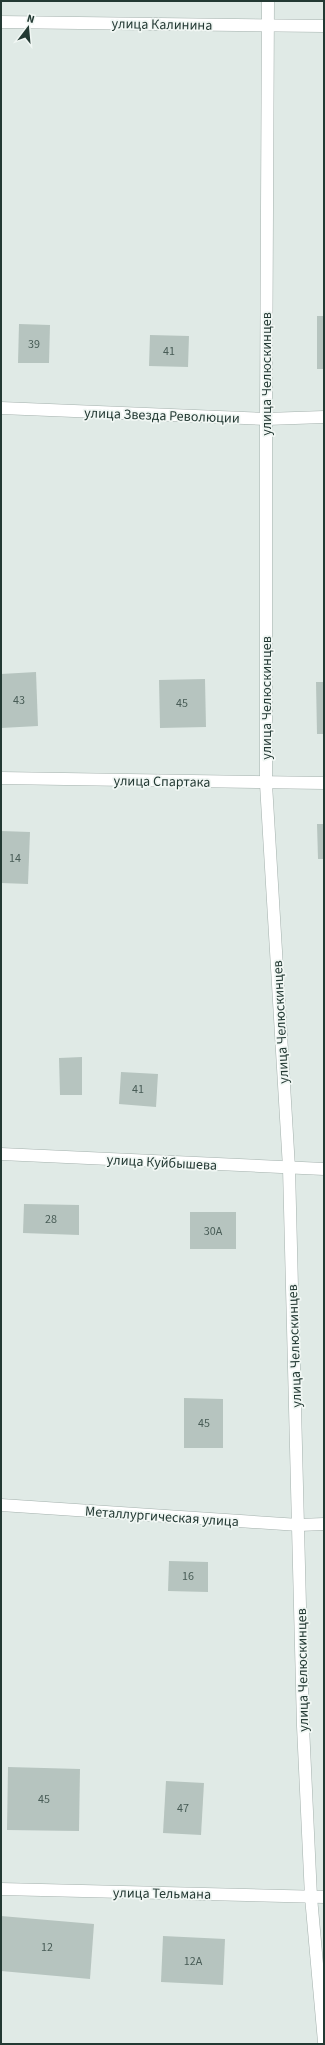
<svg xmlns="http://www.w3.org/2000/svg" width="325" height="2045" viewBox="0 0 325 2045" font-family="'Source Sans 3',sans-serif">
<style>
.building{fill:#b6c4bf}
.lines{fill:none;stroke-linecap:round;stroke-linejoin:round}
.street-casing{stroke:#a4b1ad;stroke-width:13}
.street{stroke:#fff;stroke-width:12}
.labels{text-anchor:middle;stroke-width:3.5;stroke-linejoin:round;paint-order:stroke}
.number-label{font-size:12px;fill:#485c56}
.street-label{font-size:14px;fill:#233933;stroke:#f1f7f4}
</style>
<rect width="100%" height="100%" fill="#e0eae6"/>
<g class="building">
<rect x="317" y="316" width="7" height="53"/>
<path d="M19 324 50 325 49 363H18Z"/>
<path d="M150 335 189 336 188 367 149 366Z"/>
<path d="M36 672 38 726 1 728V674Z"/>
<path d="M205 679 206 727 160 728 159 680Z"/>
<path d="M316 682H324V734H317Z"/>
<path d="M317 824H324V859H318Z"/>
<path d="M1 831 30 832 28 884 1 883Z"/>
<path d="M82 1057V1095H60L59 1058Z"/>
<path d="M121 1072 158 1074 156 1107 119 1104Z"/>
<path d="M24 1204 79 1205V1235L23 1233Z"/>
<rect x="190" y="1212" width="46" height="37"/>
<path d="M184 1398 223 1399V1448H184Z"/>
<path d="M169 1561 208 1562V1592L168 1591Z"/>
<path d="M8 1767 80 1769 79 1831 7 1830Z"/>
<path d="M166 1781 204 1783 201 1835 163 1833Z"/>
<path d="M1 1916 94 1924 90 1979 1 1971Z"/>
<path d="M163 1936 225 1939 223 1985 161 1982Z"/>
</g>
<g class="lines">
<defs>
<g id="street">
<path d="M268 1 266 419V784L289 1168 303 1726 311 1897 324 2042"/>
<path d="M1 22 324 26"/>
<path d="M1 408 266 419 324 417"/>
<path d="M1 778 324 783"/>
<path d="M1 1154 324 1169"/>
<path d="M1 1505 299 1525 324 1524"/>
<path d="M1 1889 324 1897"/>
</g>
</defs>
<use href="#street" class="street-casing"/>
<use href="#street" class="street"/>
</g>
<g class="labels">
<g class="number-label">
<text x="34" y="348">39</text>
<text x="169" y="355">41</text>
<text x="19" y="704">43</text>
<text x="182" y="707">45</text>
<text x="15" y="862">14</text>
<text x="138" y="1093">41</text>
<text x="51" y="1223">28</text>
<text x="213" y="1235">30А</text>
<text x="204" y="1427">45</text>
<text x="188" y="1580">16</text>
<text x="44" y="1803">45</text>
<text x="183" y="1812">47</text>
<text x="47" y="1951">12</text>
<text x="193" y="1965">12А</text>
</g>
<g class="street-label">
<text transform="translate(162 24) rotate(1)" y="5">улица Калинина</text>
<text transform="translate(266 374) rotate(-90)" y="5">улица Челюскинцев</text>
<text transform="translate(162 415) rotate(2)" y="5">улица Звезда Революции</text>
<text transform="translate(266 698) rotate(-90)" y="5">улица Челюскинцев</text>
<text transform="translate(162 781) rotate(1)" y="5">улица Спартака</text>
<text transform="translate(280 1022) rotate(-93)" y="5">улица Челюскинцев</text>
<text transform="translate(162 1162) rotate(3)" y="5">улица Куйбышева</text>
<text transform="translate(294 1346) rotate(-92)" y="5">улица Челюскинцев</text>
<text transform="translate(162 1516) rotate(4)" y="5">Металлургическая улица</text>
<text transform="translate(302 1670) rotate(-91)" y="5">улица Челюскинцев</text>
<text transform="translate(162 1893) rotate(1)" y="5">улица Тельмана</text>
</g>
</g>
<rect width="325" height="2045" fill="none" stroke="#233933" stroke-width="4"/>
<g transform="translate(28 28) rotate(16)" stroke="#f1f7f4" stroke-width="3" paint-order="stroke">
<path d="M0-3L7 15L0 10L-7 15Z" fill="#233933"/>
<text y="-6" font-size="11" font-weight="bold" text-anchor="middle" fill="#233933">N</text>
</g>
</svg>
